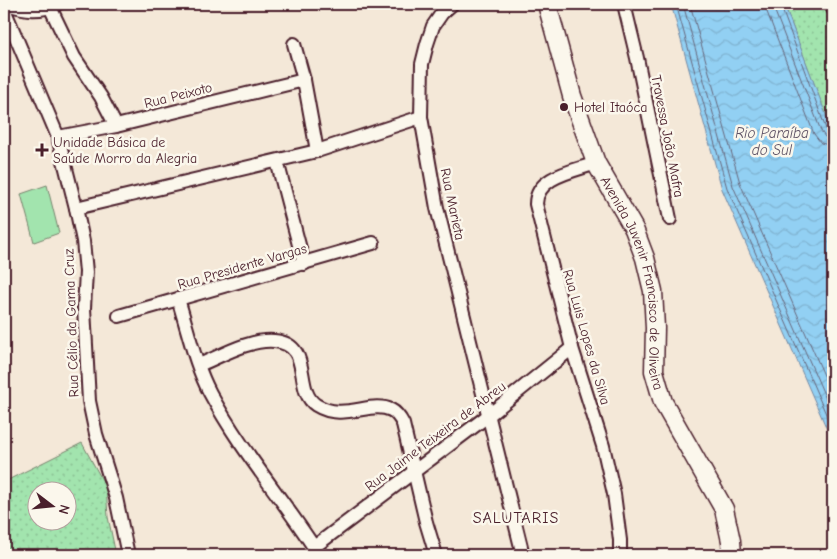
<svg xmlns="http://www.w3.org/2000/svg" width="837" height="559" viewBox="0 0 837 559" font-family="'Comic Neue',sans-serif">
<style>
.grass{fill:url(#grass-dots);stroke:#76826c;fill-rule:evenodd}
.garden{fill:#a2e4ae;stroke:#76826c}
.water{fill:url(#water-waves);stroke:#7589a3}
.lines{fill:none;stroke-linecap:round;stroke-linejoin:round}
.shore{stroke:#67667b;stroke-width:1}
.minor-casing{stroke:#4a1f2b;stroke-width:16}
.secondary-casing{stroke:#4a1f2b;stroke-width:21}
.minor{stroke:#fbf7ec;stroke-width:12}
.secondary{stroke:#fbf7ec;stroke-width:18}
.poi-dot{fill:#4a1f2b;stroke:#fbf7ec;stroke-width:2}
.labels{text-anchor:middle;stroke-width:5;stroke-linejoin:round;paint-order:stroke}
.street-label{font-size:14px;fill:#4a1f2b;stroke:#fbf7ec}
.poi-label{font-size:14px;fill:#4a1f2b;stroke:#fbf7ec;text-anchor:start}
.water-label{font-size:15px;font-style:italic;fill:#605467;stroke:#fbf7ec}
.quarter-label{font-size:16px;letter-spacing:1px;fill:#4a1f2b;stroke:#fbf7ec}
</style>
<defs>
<pattern id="grass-dots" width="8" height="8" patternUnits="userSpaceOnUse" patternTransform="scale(1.25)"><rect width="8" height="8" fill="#a2e4ae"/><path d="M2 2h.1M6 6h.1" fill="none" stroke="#8dc396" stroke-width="1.8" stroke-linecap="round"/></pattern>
<pattern id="water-waves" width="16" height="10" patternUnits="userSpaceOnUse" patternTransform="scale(1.25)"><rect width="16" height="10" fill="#92d0f3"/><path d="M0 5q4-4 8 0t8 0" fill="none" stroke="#7fb2d0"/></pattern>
</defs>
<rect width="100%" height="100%" fill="#f4e8d8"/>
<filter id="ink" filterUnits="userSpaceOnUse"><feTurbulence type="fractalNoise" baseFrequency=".02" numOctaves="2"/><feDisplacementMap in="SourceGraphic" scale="10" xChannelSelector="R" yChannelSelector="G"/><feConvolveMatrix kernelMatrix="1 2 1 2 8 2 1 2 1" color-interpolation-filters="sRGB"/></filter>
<g filter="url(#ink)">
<g class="grass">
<path d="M784 4H827L833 35V134Z"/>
<path d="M82 443 106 487 108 517 116 555H4V482ZM38 492H68V522H38Z"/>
</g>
<path class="garden" d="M47 185 59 233 34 242 21 194Z"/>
<path class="water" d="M671 4H784L833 133V443L722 189Z"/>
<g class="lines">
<g class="shore">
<path d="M676 4 727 188 833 430"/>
<path d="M683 4 733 186 833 415"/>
<path d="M690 4 740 183 833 396"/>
<path d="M766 4 767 12 814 134 821 143 833 146"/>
<path d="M774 4V9L821 131 825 137 833 139"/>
<path d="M780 4 826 129 829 132H833"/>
</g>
<defs>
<g id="minor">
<path d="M8 4C25 10 40 12 57 4"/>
<path d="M452 4 442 13 433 26 427 44 422 64 421 117 437 208 523 555"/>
<path d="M624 4 637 58 670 219"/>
<path d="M832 4 833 9"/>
<path d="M50 7 74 57 101 97 116 126"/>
<path d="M4 9 58 137 76 208 83 241 86 272 84 308 89 401 96 434 116 498 128 555"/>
<path d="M294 44 304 80 317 151"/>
<path d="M58 137 116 126 304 80"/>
<path d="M277 161 304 264"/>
<path d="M596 163C575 171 536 176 536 204L572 348 603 446 614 494 620 540V555"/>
<path d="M76 208 317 151 421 117"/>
<path d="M178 299C188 330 195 365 210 393 241 451 284 500 319 555"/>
<path d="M119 316 373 243"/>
<path d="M199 365C221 356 249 339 274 341 314 344 293 390 316 405 343 422 371 400 391 410 397 413 400 418 403 424L426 522 436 555"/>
<path d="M314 547 489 415 572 348"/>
</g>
<g id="secondary">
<path id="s1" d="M547 4 572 96 596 163 634 229 645 258 653 291 655 328 654 371 663 402 724 509 731 541 732 555"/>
</g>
</defs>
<use href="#minor" class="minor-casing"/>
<use href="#secondary" class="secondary-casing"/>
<use href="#minor" class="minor"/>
<use href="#secondary" class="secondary"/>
</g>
</g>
<g class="poi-dot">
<circle cx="564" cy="107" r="5"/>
<path d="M39.5 142.5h5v5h5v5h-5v5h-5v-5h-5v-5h5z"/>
</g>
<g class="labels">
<g class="street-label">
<text transform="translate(178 95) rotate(-14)" y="5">Rua Peixoto</text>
<text transform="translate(668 136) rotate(79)" y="5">Travessa João Mafra</text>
<text transform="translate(453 204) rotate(78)" y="5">Rua Marieta</text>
<text transform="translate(242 266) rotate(-16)" y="5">Rua Presidente Vargas</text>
<text dy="5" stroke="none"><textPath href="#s1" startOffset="295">Avenida Juvenir Francisco de Oliveira</textPath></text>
<text transform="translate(71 323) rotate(-92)" y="5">Rua Célio da Gama Cruz</text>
<text transform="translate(587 337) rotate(74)" y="5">Rua Luis Lopes da Silva</text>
<text transform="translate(435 436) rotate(-37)" y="5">Rua Jaime Teixeira de Abreu</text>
</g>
<g class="poi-label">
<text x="574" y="112">Hotel Itaóca</text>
<text x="53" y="147">Unidade Básica de<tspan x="53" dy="16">Saúde Morro da Alegria</tspan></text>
</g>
<g class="water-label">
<text x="772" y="138">Rio Paraíba<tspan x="772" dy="17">do Sul</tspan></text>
</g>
<g class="quarter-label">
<text x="516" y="523">SALUTARIS</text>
</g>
</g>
<rect width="837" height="559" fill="none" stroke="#fbf7ec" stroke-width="20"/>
<rect x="10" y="10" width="817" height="539" fill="none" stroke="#4a1f2b" stroke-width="2" filter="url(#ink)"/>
<g transform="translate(52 506) rotate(106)"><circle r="24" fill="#fbf7ec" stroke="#b4a19f"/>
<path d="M0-4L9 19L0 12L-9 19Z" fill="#4a1f2b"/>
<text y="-8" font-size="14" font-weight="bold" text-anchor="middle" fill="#4a1f2b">N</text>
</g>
</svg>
